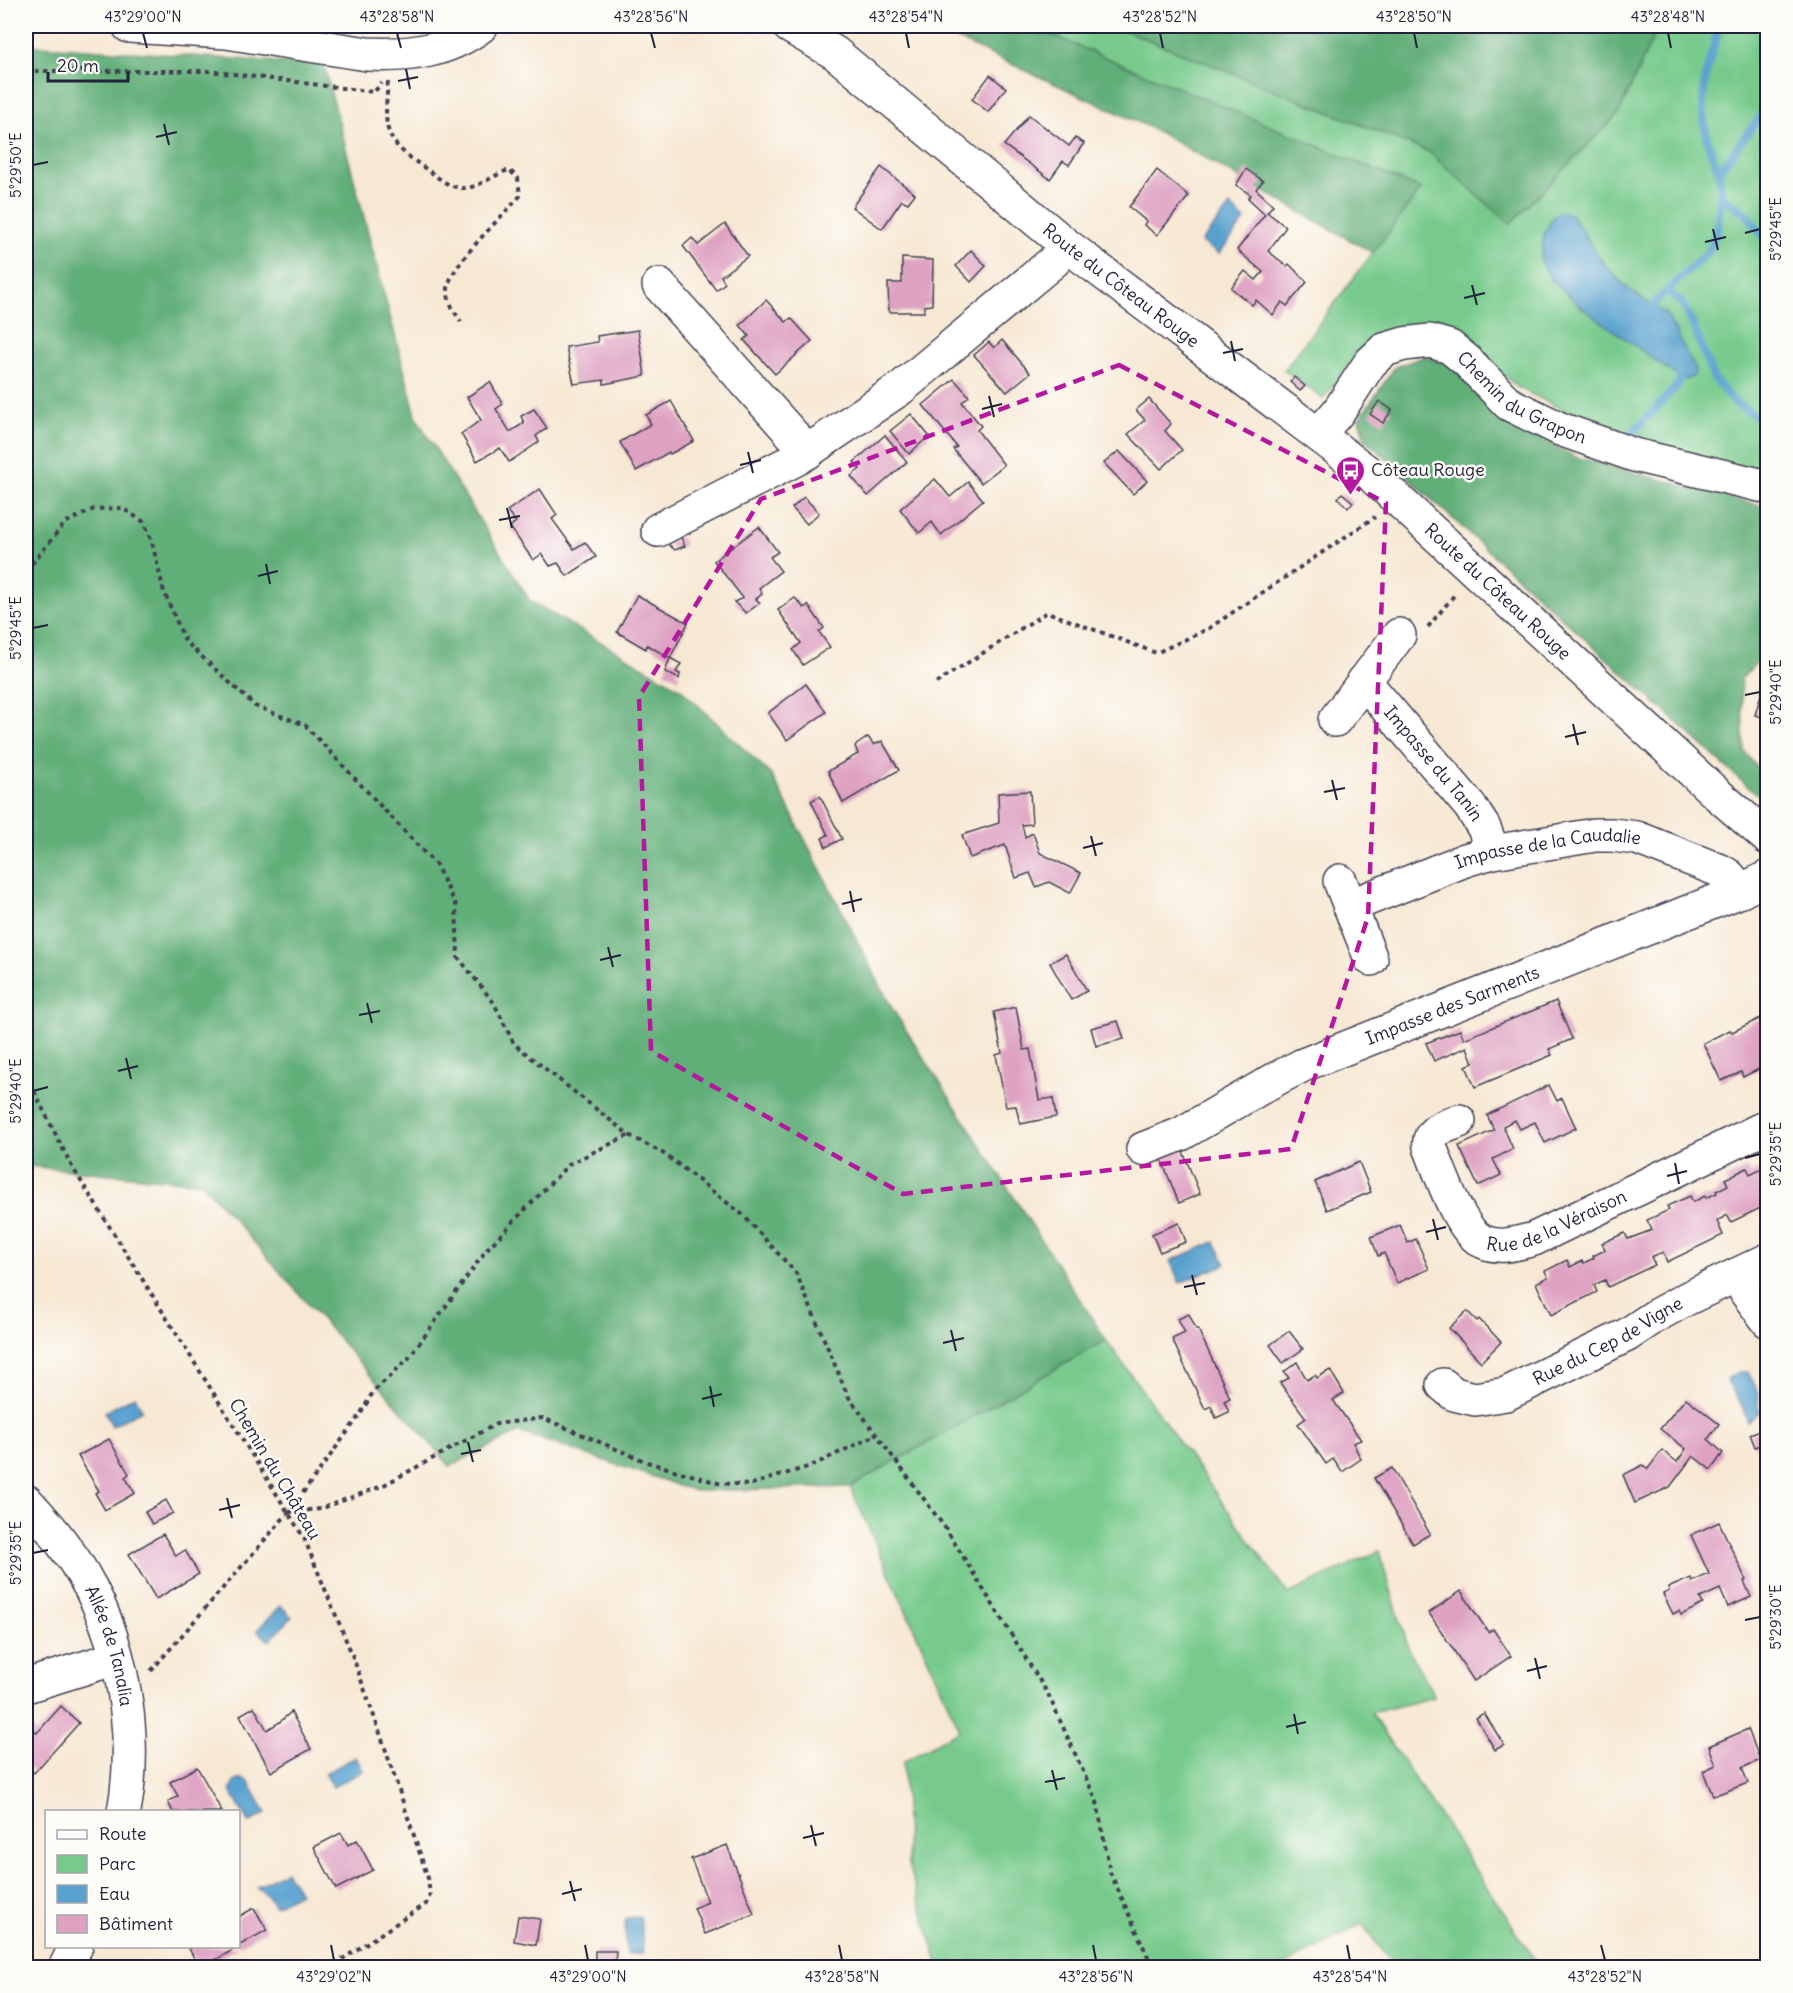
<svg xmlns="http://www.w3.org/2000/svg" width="1793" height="1993" viewBox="0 0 1793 1993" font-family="Delius,sans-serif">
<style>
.green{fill:#77ca8c;stroke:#4c7664;stroke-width:1.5}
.forest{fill:#61ae78;stroke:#42685a;stroke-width:1.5}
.water{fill:#58a1cf;stroke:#3d6285;stroke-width:1.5}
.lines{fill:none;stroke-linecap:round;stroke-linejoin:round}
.stream{stroke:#58a1cf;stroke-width:8}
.building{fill:#dea1c2}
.minor-casing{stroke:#424052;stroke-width:36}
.path{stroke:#424052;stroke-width:4;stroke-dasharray:4.5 4.5;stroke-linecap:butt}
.minor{stroke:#fff;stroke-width:33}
.marked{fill:none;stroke:#b5179e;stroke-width:4.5;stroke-dasharray:12 8;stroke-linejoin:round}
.ticks{fill:none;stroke:#22223b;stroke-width:2}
.labels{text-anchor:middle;stroke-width:5;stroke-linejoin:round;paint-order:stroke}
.street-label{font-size:18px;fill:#22223b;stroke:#fdfcf7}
.poi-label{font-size:18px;fill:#22223b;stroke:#fdfcf7;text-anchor:start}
.neatline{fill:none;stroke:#22223b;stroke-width:2}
.ticks-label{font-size:15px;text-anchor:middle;fill:#22223b}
</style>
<rect width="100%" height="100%" fill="#fdfcf7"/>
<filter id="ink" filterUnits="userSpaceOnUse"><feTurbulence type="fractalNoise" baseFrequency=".0167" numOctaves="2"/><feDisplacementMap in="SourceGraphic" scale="12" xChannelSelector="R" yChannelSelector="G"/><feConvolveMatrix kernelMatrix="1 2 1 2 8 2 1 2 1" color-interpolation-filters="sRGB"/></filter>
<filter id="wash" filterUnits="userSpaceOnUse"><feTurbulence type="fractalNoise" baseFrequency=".008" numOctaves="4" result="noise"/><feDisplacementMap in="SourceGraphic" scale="24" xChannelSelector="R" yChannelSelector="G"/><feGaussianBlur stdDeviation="1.35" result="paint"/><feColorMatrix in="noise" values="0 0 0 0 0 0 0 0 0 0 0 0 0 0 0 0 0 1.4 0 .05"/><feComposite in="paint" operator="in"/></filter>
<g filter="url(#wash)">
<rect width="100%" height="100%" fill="#f7e8d4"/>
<g class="green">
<path d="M1030 26H1114L1429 152 1510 223 1619 113 1658 26H1767V480L1641 449 1517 387 1462 336 1421 329 1372 335 1323 399 1284 370 1421 189Z"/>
<path d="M1106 1340 1288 1594 1379 1551 1409 1650 1435 1697 1371 1713 1540 1967H1395L1362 1924 1281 1967H939L908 1864 903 1762 960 1730 850 1487Z"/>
</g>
<g class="forest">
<path d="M281 26H425L405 32Z"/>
<path d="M969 26H1030L1421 189 1373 253 1151 128 946 34Z"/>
<path d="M1114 26H1658L1619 113 1510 224 1429 152Z"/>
<path d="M26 45 324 65 417 419 530 601 680 688 772 776 893 1010 1106 1340 850 1487 695 1491 519 1432 450 1466 202 1183 28 1166 26 1163Z"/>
<path d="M1426 356 1464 371 1518 425 1575 457 1767 507V652L1741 679 1744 751 1767 780V801L1747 786 1365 439 1359 419 1395 367Z"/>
</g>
<g class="water">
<path d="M1230 206 1245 220 1219 254 1201 242Z"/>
<path d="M1562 212 1571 214 1603 263 1628 289 1667 315 1695 369 1694 376 1686 380 1680 378 1581 307 1550 278 1541 260 1544 234 1554 215Z"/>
<path d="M1215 1242 1226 1264 1180 1283 1170 1261Z"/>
<path d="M1739 1372H1748L1759 1394 1758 1406 1761 1411 1748 1422 1739 1399 1728 1384 1727 1379Z"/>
<path d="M135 1396 142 1410 112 1426 105 1412Z"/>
<path d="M281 1606 292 1617 269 1641 257 1630Z"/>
<path d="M356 1757 363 1771 333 1787 325 1773Z"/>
<path d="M240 1779 248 1781 266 1813 249 1823 230 1791 234 1782Z"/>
<path d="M286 1871 300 1893 275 1906 267 1895 256 1887Z"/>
<path d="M641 1917 643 1954H626L625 1918Z"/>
</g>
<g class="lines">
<g class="stream">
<path d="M1719 171C1704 142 1700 107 1706 75 1709 59 1715 42 1720 26"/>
<path d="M1721 195 1746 214 1768 242"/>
<path d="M1666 291 1681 302 1691 320 1714 379 1734 402 1768 424"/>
<path d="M1651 315 1655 302 1710 250 1717 229 1721 195 1719 171 1768 106"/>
<path d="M1618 436 1630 435 1678 385 1680 378 1679 369"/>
</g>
</g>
<g id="blocks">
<g class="building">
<path d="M990 75 1006 88 988 112 972 99Z"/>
<path d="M1029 115 1069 146 1075 138 1084 143 1069 165 1063 161 1050 179 1004 145Z"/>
<path d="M881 167 915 194 908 203 902 200 882 229 852 207Z"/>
<path d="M1246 169 1263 181 1256 189 1273 205 1267 212 1286 227 1268 251 1287 266 1289 264 1307 282 1287 306 1282 302 1273 315 1256 300 1252 305 1231 288 1245 271 1256 280 1263 272 1237 250 1265 214 1248 198 1251 195 1236 185Z"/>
<path d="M1157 170 1189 196 1157 235 1144 225 1146 221 1129 207Z"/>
<path d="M725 224 748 256 721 276 725 283 716 290 683 246 692 238 698 245Z"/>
<path d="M971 250 986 266 971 282 956 266Z"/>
<path d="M902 258 933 260 932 305 924 306V312H889L888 283H902Z"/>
<path d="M766 300 786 322 791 318 812 341 775 374 744 340 749 336 740 325Z"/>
<path d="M638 330 645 376 604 384V380L574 384 566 347 598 342 597 336Z"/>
<path d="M1002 340 1030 373 1007 392 974 355 989 342 994 348Z"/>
<path d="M1294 377 1305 386 1300 391 1290 382Z"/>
<path d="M954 379 969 396 962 402 981 426 977 430 1004 465 981 483 953 449 957 447 923 405Z"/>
<path d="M490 382 503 404 496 409 510 432 524 423 521 416 534 409 547 428 536 436 539 442 509 462 500 448 477 461 461 434 481 420 467 397Z"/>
<path d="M1149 399 1171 424 1165 431 1182 450 1161 469 1128 434 1145 420 1136 410Z"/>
<path d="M671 401 694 441 670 454 669 452 636 471 620 442 651 424 646 415Z"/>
<path d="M1379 401 1392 410 1383 423 1370 414Z"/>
<path d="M911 414 929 436 909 454 890 431Z"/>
<path d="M885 435 907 462 868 496 851 476 860 469 854 462Z"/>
<path d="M1119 451 1147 481 1133 494 1104 463Z"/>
<path d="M935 479 950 497 968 482 983 500 941 535 932 522 919 533 900 509Z"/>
<path d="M540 489 557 515 552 519 574 549 585 542 596 557 567 576 558 563 550 566 542 554 533 560 510 527 516 522 507 511Z"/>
<path d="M1342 493 1353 502 1348 508 1338 498Z"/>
<path d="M804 497 819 513 807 524 792 508Z"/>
<path d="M759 527 778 552 770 557 781 571 759 588 762 594 756 599 760 603 746 613 734 602 743 598 714 561Z"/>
<path d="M681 537 685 546 675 550 667 543Z"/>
<path d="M637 595 688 623 670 658 647 645 646 649 617 632Z"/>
<path d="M795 598 804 608 808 605 824 628 819 632 830 647 803 665 793 650 801 643 778 610Z"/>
<path d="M670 658 681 664 676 672 680 674 679 679 665 672Z"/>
<path d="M806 684 826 712 787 740 768 713Z"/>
<path d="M1762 691 1767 693V732L1762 730 1766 718 1755 715Z"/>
<path d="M868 737 874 745 882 741 899 770 843 803 828 771 858 754 855 746Z"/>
<path d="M1030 791 1032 824 1022 825 1025 837 1033 833 1040 853 1081 873 1070 893 1049 882 1036 887 1030 873 1016 878 1005 845 970 858 962 835 999 823 998 793Z"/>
<path d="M820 796 842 839 826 847 822 838 828 835 811 801Z"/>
<path d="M1066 954 1087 991 1071 1000 1050 963Z"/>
<path d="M1556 1001 1572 1039 1549 1049 1552 1055 1475 1087 1466 1066 1473 1063 1467 1047 1434 1061 1426 1043 1460 1030 1464 1039Z"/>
<path d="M1016 1007 1024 1050 1030 1049 1039 1100 1053 1098 1056 1117 1020 1124 1016 1106 1006 1107 996 1055 1002 1053 994 1012Z"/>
<path d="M1767 1015V1065L1743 1077 1741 1072 1721 1081 1703 1043 1730 1030 1732 1032Z"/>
<path d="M1118 1021 1124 1039 1096 1046 1091 1028Z"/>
<path d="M1549 1085 1557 1101 1562 1098 1576 1128 1545 1143 1535 1122 1520 1129 1515 1120 1503 1126 1513 1149 1493 1159 1501 1175 1478 1186 1459 1146 1494 1130 1487 1115Z"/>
<path d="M1181 1147 1200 1194 1179 1203 1160 1156Z"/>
<path d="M1359 1162 1371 1192 1327 1210 1315 1182Z"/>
<path d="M1747 1168 1750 1174 1762 1168 1766 1177H1767V1205L1731 1222 1727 1215 1717 1221 1723 1235 1667 1262 1663 1252 1651 1257 1655 1265 1608 1287 1605 1280 1594 1285 1597 1292 1551 1315 1536 1283 1548 1277 1545 1271 1567 1260 1570 1267 1582 1261 1584 1263 1594 1258 1593 1256 1605 1250 1602 1243 1625 1233 1628 1239 1652 1230 1647 1220 1669 1210 1667 1206 1690 1196 1693 1202 1705 1196 1706 1198 1717 1193 1716 1191 1728 1185 1725 1179Z"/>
<path d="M1179 1223 1186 1242 1160 1252 1152 1234Z"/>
<path d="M1400 1225 1408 1243 1416 1239 1429 1269 1397 1283 1384 1253 1378 1256 1371 1237Z"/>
<path d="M1467 1311 1477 1321 1479 1319 1501 1342 1481 1362 1449 1328Z"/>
<path d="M1189 1314 1196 1329H1198L1230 1398 1224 1401 1229 1412 1216 1418 1211 1406 1205 1409 1172 1339 1185 1333 1178 1319Z"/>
<path d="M1289 1331 1303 1349 1283 1363 1270 1345Z"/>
<path d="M1297 1362 1307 1380 1315 1375 1317 1378 1330 1370 1344 1393 1333 1400 1361 1440 1353 1443 1361 1459 1342 1472 1333 1459 1326 1464 1298 1424 1306 1418 1280 1383 1289 1378 1284 1372Z"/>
<path d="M1686 1398 1719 1424 1708 1439 1723 1453 1711 1470 1693 1456 1670 1487 1635 1503 1623 1475 1643 1465 1648 1469 1662 1450 1677 1462 1686 1449 1660 1429Z"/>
<path d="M1767 1427V1442L1755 1447 1750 1434Z"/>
<path d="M109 1439 129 1474 125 1477 135 1493 105 1510 95 1493 99 1491 78 1456Z"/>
<path d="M1392 1468 1430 1534 1413 1544 1374 1478Z"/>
<path d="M166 1500 173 1513 152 1524 145 1512Z"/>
<path d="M1719 1522 1746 1580 1744 1581 1751 1597 1728 1607 1720 1589 1700 1598 1703 1604 1681 1615 1679 1611 1673 1614 1663 1594 1669 1591 1668 1588 1691 1578 1692 1582 1709 1574 1691 1535Z"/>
<path d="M163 1534 176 1556 185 1550 199 1574 156 1599 129 1554Z"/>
<path d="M1461 1591 1488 1632 1493 1629 1511 1656 1474 1681 1429 1613Z"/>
<path d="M61 1706 79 1723 34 1773 26 1765V1722L37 1733Z"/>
<path d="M254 1707 267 1730 280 1722 291 1712 311 1749 271 1772 240 1715Z"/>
<path d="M1484 1713 1504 1745 1495 1750 1476 1718Z"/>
<path d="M1748 1729 1760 1760 1742 1768 1748 1783 1713 1796 1703 1771 1716 1765 1709 1746Z"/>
<path d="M197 1767 209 1788 222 1812H173L168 1802 178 1796 170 1782Z"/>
<path d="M341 1833 348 1845 357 1840 373 1870 336 1889 314 1847Z"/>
<path d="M727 1845 754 1914 705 1934 694 1908 708 1902 691 1859Z"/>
<path d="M254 1908 267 1930 238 1946V1917Z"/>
<path d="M518 1916 540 1919 536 1945 514 1941Z"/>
<path d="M188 1947H238L202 1968H200Z"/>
<path d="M595 1951H616L615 1968H595Z"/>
</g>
</g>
</g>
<g filter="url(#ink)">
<use href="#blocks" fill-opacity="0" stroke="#424052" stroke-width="1.5"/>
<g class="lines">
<defs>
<g id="minor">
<path d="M129 26 226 32 367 54C410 56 446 52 481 26"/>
<path id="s1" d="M789 26 835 53 1065 244 1370 474 1718 795 1768 838"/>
<path d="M659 285 808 452"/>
<path id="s2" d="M1319 434 1338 412 1370 363 1384 350 1404 344 1430 341 1450 347 1467 361 1509 404 1560 429 1634 455 1768 487"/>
<path d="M658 530 798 458 901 388 1054 261 1065 244"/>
<path id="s3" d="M1364 681 1470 806 1484 828 1493 852"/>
<path d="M1335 720 1399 635"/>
<path d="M1340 881 1371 959"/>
<path id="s4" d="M1350 906 1465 860 1493 852 1595 835H1612L1637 838 1721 871 1729 876 1741 891"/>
<path id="s5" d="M1459 1121C1446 1127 1427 1129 1430 1147 1440 1171 1459 1232 1484 1242 1501 1249 1518 1243 1534 1239L1768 1126"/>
<path id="s6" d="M1143 1149 1181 1134 1274 1080 1303 1065 1741 891 1768 877"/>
<path d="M1746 1292 1768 1321"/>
<path id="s7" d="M1443 1385 1454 1394 1475 1399 1506 1394 1627 1335 1657 1315 1688 1298 1768 1260"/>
<path id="s8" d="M26 1501C39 1515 53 1530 64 1546 119 1618 140 1724 124 1812"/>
<path d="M26 1686 116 1658"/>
<path d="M65 1968 76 1946"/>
</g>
</defs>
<use href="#minor" class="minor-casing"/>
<g class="path">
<path d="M26 71H209L374 92 382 83"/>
<path d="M388 82C383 135 385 141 429 171 439 178 448 187 462 188 478 189 494 174 509 170L518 178 520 196C504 215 449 266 448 288 447 301 454 311 461 322"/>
<path d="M26 571 65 523 94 509 122 508 144 522 152 542 164 592 185 641 255 706 305 725 436 865 456 905 458 957 494 1003 514 1044 629 1135 666 1155 743 1215 796 1273 848 1396 946 1529 1048 1694 1097 1802 1110 1872 1153 1968"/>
<path d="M1428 627 1456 593"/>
<path d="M936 683 1047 612 1156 653 1208 629 1375 517"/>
<path d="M26 1075 71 1165 304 1538 353 1657 381 1736 428 1878 430 1895 426 1904 338 1962 334 1968"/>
<path d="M289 1512 320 1509 382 1486 496 1424 543 1418 647 1462 718 1483 749 1485 811 1466 876 1435"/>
<path d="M1766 1653 1768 1652"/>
<path d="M151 1671 288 1513 360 1415 373 1392 408 1359 487 1249 569 1164 629 1135"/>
</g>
<use href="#minor" class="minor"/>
</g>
</g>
<path class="marked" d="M1119 365 1386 503 1368 917 1291 1149 903 1194 651 1051 639 697 761 499Z"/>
<path class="ticks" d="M143 33 147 48M397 33 401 48M651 33 655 48M906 33 909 48M1160 33 1163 48M1414 33 1417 48M1668 33 1671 48M406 69 410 89M398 81 418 77M164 124 169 145M156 137 177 132M33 165 48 162M1713 229 1718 250M1745 233 1760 229M1705 242 1726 237M1472 285 1477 305M1464 298 1485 293M1231 341 1235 361M1223 353 1243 349M989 396 994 417M982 409 1002 404M748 452 753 473M740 465 761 460M507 508 512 528M499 520 520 516M266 564 270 584M258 576 278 571M33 628 48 625M1745 695 1760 692M1573 724 1578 745M1565 737 1586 732M1332 780 1337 800M1324 792 1345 788M1091 836 1096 856M1083 848 1103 843M850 891 854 912M842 904 862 899M608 947 613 967M600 960 621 955M367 1003 372 1023M359 1015 380 1011M126 1058 131 1079M118 1071 138 1066M33 1091 48 1087M1745 1158 1760 1154M1675 1163 1679 1184M1667 1176 1687 1171M1433 1219 1438 1240M1426 1232 1446 1227M1192 1275 1197 1295M1184 1287 1205 1283M951 1330 956 1351M943 1343 964 1338M710 1386 714 1407M702 1399 722 1394M468 1442 473 1462M461 1454 481 1450M227 1498 232 1518M219 1510 240 1505M33 1553 48 1550M1745 1620 1760 1617M1535 1658 1540 1679M1527 1671 1547 1666M1294 1714 1298 1734M1286 1727 1306 1722M1052 1770 1057 1790M1045 1782 1065 1778M811 1825 816 1846M803 1838 824 1833M570 1881 575 1901M562 1894 582 1889M331 1945 334 1960M585 1945 588 1960M839 1945 842 1960M1093 1945 1096 1960M1347 1945 1350 1960M1601 1945 1605 1960"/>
<defs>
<symbol id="bus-pin" viewBox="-11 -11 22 30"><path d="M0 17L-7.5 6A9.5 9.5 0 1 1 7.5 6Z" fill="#b5179e" stroke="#fdfcf7"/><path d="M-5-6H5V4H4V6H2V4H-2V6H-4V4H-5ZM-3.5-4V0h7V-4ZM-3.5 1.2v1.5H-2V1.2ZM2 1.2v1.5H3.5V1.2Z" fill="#fff"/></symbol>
</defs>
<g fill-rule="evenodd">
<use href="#bus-pin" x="1334" y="454" width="33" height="45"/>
</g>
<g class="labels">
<g class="street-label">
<text dy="6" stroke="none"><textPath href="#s1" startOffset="422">Route du Côteau Rouge</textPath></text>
<text dy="6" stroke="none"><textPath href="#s2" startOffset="264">Chemin du Grapon</textPath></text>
<text dy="6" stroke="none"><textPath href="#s1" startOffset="908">Route du Côteau Rouge</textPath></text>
<text dy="6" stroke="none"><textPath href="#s3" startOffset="108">Impasse du Tanin</textPath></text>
<text dy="6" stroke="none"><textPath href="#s4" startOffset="208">Impasse de la Caudalie</textPath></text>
<text dy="6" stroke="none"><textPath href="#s6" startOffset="342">Impasse des Sarments</textPath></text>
<text dy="6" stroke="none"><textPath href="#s5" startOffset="232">Rue de la Véraison</textPath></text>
<text dy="6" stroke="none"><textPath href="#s7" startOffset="182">Rue du Cep de Vigne</textPath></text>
<text transform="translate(275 1469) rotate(59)" y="6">Chemin du Château</text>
<text dy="6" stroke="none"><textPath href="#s8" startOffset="170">Allée de Tanalia</textPath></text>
</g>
<g class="poi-label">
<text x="1371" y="476">Côteau Rouge</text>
</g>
</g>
<rect width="1793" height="1993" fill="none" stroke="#fdfcf7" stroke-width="66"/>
<rect x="45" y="1810" width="195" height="138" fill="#fdfcf7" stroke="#a5a5ac" stroke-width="1.5"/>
<rect x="57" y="1830" width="30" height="9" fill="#ffffff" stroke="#a5a5ac" stroke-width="1.5"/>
<text x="99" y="1840" font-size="18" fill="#22223b">Route</text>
<rect x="57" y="1855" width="30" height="18" fill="#77ca8c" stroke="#a5a5ac" stroke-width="1.5"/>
<text x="99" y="1870" font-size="18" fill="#22223b">Parc</text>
<rect x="57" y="1885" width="30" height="18" fill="#58a1cf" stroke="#a5a5ac" stroke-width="1.5"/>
<text x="99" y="1900" font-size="18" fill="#22223b">Eau</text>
<rect x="57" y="1915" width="30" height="18" fill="#dea1c2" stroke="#a5a5ac" stroke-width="1.5"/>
<text x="99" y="1930" font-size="18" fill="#22223b">Bâtiment</text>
<path d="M48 72v9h80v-9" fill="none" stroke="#22223b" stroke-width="3"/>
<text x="57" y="72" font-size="18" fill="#22223b" stroke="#fdfcf7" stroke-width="4.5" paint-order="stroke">20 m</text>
<rect x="33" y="33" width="1727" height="1927" class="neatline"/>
<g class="ticks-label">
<text x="143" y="22">43°29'00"N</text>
<text x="397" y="22">43°28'58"N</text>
<text x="651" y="22">43°28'56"N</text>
<text x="906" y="22">43°28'54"N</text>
<text x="1160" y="22">43°28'52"N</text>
<text x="1414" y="22">43°28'50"N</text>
<text x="1668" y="22">43°28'48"N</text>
<text transform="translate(16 165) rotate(-90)" y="5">5°29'50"E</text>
<text transform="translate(1776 229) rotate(-90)" y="5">5°29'45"E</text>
<text transform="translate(16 628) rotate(-90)" y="5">5°29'45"E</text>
<text transform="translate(1776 692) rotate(-90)" y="5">5°29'40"E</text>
<text transform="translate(16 1091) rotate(-90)" y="5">5°29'40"E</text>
<text transform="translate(1776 1154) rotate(-90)" y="5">5°29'35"E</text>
<text transform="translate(16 1553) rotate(-90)" y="5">5°29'35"E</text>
<text transform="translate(1776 1617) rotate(-90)" y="5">5°29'30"E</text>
<text x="334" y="1982">43°29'02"N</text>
<text x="588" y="1982">43°29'00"N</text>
<text x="842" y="1982">43°28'58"N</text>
<text x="1096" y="1982">43°28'56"N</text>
<text x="1350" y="1982">43°28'54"N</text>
<text x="1605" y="1982">43°28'52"N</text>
</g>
</svg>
